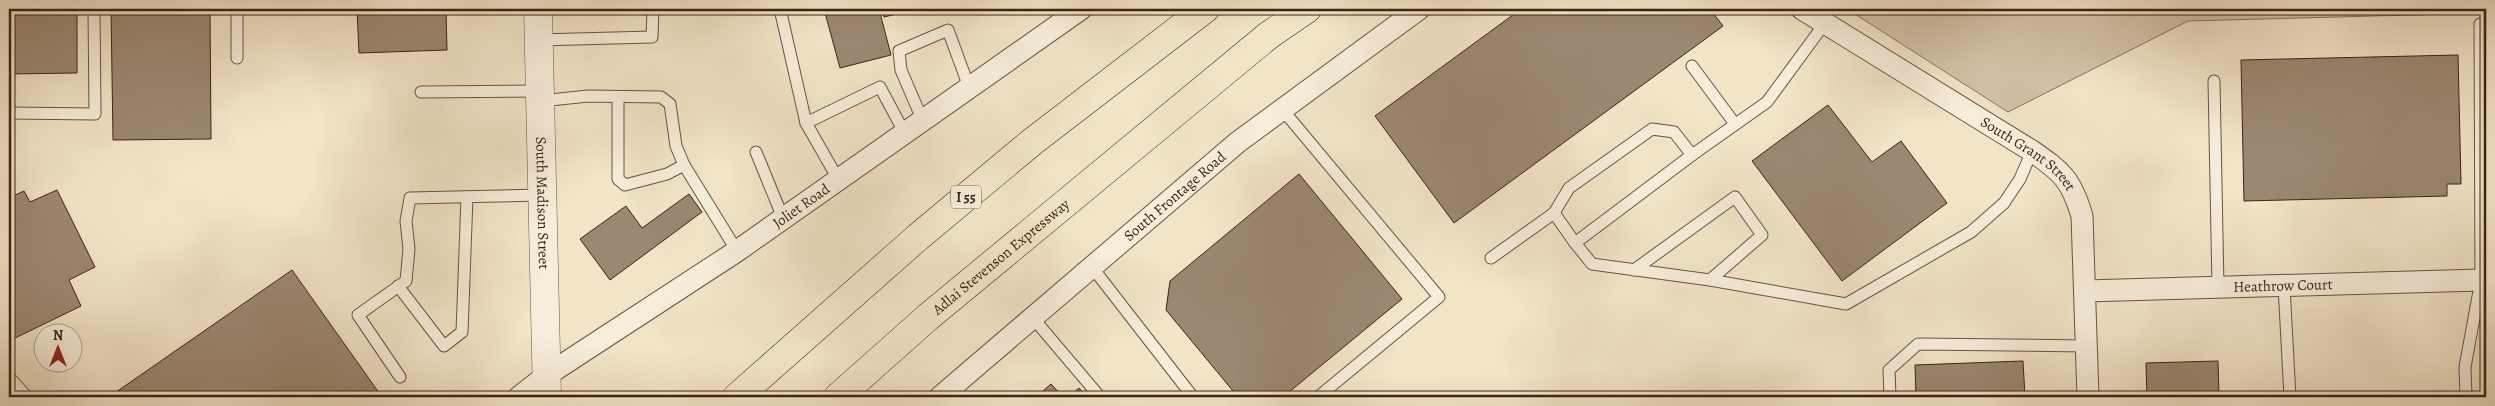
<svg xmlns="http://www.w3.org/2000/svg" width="2495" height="406" viewBox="0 0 2495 406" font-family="Alegreya,serif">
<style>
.green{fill:#d3c3a9;stroke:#887260}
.building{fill:#9b8772;stroke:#3e2216}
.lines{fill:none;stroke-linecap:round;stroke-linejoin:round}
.service-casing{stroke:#6b5242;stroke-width:13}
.minor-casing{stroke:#6b5242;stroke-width:23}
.tertiary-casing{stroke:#6b5242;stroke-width:29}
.motorway-casing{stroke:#3e2216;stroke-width:29}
.service{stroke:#f6eddb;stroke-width:11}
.minor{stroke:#f6eddb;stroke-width:21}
.tertiary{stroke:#f6eddb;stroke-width:28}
.motorway{stroke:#f1e4c7;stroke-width:28}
.labels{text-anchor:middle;stroke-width:4;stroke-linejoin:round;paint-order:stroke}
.shield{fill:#f6eddb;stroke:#755f51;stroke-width:1}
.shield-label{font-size:14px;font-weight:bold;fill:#3e2216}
.street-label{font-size:15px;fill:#3e2216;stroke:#f6eddb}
</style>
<rect width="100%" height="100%" fill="#f1e4c7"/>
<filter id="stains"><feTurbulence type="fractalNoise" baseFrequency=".004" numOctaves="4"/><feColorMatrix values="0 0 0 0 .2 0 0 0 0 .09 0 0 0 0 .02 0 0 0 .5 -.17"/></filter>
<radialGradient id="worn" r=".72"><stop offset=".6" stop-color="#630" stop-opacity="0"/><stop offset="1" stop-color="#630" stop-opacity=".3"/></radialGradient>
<path class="green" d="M1847 9H2486V13L2188 21 2008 112Z"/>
<g class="building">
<path d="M9 9H77V73L9 74Z"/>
<path d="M111 9H210L211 139 113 140Z"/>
<path d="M357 9H446L447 50 359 53Z"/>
<path d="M824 9H879L891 55 840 68Z"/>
<path d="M882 9H917L884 17Z"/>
<path d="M1521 9H1710L1723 26 1454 223 1375 116Z"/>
<path d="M2458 55 2461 184H2447V196L2244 201 2241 60Z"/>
<path d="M1828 105 1872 162 1901 141 1947 203 1842 281 1752 161Z"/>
<path d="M1299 174 1402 299 1283 397H1238L1166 310 1170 281Z"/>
<path d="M57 190 95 267 69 280 81 306 9 341V198L24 191 30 202Z"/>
<path d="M689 194 702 212 610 280 580 239 626 206 642 228Z"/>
<path d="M292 270 382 397H109Z"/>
<path d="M2023 361 2025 397H1916L1915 365Z"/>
<path d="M2218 361 2219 397H2147L2146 363Z"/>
<path d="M1051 384 1063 397H1036Z"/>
<path d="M1079 388 1087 397H1069Z"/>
</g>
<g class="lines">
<defs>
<g id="service">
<path d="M237 9V58"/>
<path d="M780 9 806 123 838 179"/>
<path d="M1825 23 1767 102 1692 155 1575 243 1592 264 1710 280 1846 304 1971 232 2004 203 2020 179 2032 151"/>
<path d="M538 40 652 37 653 9"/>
<path d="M1692 66 1735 124"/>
<path d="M2214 81 2218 287"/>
<path d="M421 92 539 91"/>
<path d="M618 97V179L625 185 667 174 684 165"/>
<path d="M541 101 588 96 661 97 670 104 676 146 684 165 737 251"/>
<path d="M1282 109 1439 297 1318 397"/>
<path d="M9 113 95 114 94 9"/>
<path d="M922 119 901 70 899 51 948 30 969 87"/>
<path d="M806 123 880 87 904 132"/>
<path d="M756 152 783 218"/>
<path d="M1575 243 1554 213 1569 188 1652 129 1674 132 1692 155"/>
<path d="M1491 258 1554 213"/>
<path d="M1092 267 1193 397"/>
<path d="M1634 270 1735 197 1762 235 1710 280"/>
<path d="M398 286 444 346 462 332 467 197"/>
<path d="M2284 286 2290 397"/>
<path d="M1033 318 1100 397"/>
<path d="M9 377 27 397"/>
<path d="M400 377 358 315 406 281 409 249 406 221 410 198 542 195"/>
<path d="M1890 397 1889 370 1918 344 2087 346"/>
<path d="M2466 397 2465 367 2481 280 2480 24"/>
</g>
<g id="minor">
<path id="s1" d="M1802 9 2032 151C2062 172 2071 179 2082 216L2088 397"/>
<path id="s2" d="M2085 291 2481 280"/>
<path id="s3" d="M519 397 547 375 737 251 1081 9"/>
<path id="s4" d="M940 397 1238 142 1419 9"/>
</g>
<g id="tertiary">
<path id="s5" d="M538 9 547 397"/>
</g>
<g id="motorway">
<path d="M737 397 918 237 1032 142 1205 9"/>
<path id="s6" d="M838 397 928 317 1269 35 1307 9"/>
</g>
</defs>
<use href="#service" class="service-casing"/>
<use href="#minor" class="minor-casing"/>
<use href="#tertiary" class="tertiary-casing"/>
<use href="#motorway" class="motorway-casing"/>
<use href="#service" class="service"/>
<use href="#minor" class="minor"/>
<use href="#tertiary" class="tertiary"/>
<use href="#motorway" class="motorway"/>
</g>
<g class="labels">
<rect class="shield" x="951" y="185.5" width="30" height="23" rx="4"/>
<g class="shield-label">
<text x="966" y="202">I 55</text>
</g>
<g class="street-label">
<text dy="5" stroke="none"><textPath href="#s1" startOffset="269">South Grant Street</textPath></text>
<text dy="5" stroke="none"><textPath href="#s4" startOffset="309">South Frontage Road</textPath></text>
<text dy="5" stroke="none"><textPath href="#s5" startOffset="194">South Madison Street</textPath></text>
<text dy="5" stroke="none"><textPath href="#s3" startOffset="341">Joliet Road</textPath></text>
<text dy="5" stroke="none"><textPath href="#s6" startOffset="215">Adlai Stevenson Expressway</textPath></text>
<text dy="5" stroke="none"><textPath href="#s2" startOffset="198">Heathrow Court</textPath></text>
</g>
</g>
<rect width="2495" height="406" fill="none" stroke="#f1e4c7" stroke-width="30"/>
<rect x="10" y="10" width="2475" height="386" fill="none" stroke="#3e2216" stroke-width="2.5"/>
<rect x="15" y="15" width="2465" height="376" fill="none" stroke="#3e2216"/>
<g transform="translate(58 348)"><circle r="24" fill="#f6eddb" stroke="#ac9c8c"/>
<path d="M0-4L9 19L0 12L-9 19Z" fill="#8f2418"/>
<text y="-8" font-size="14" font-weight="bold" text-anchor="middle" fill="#3e2216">N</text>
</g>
<rect width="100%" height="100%" filter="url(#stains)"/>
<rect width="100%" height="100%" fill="url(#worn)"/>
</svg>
